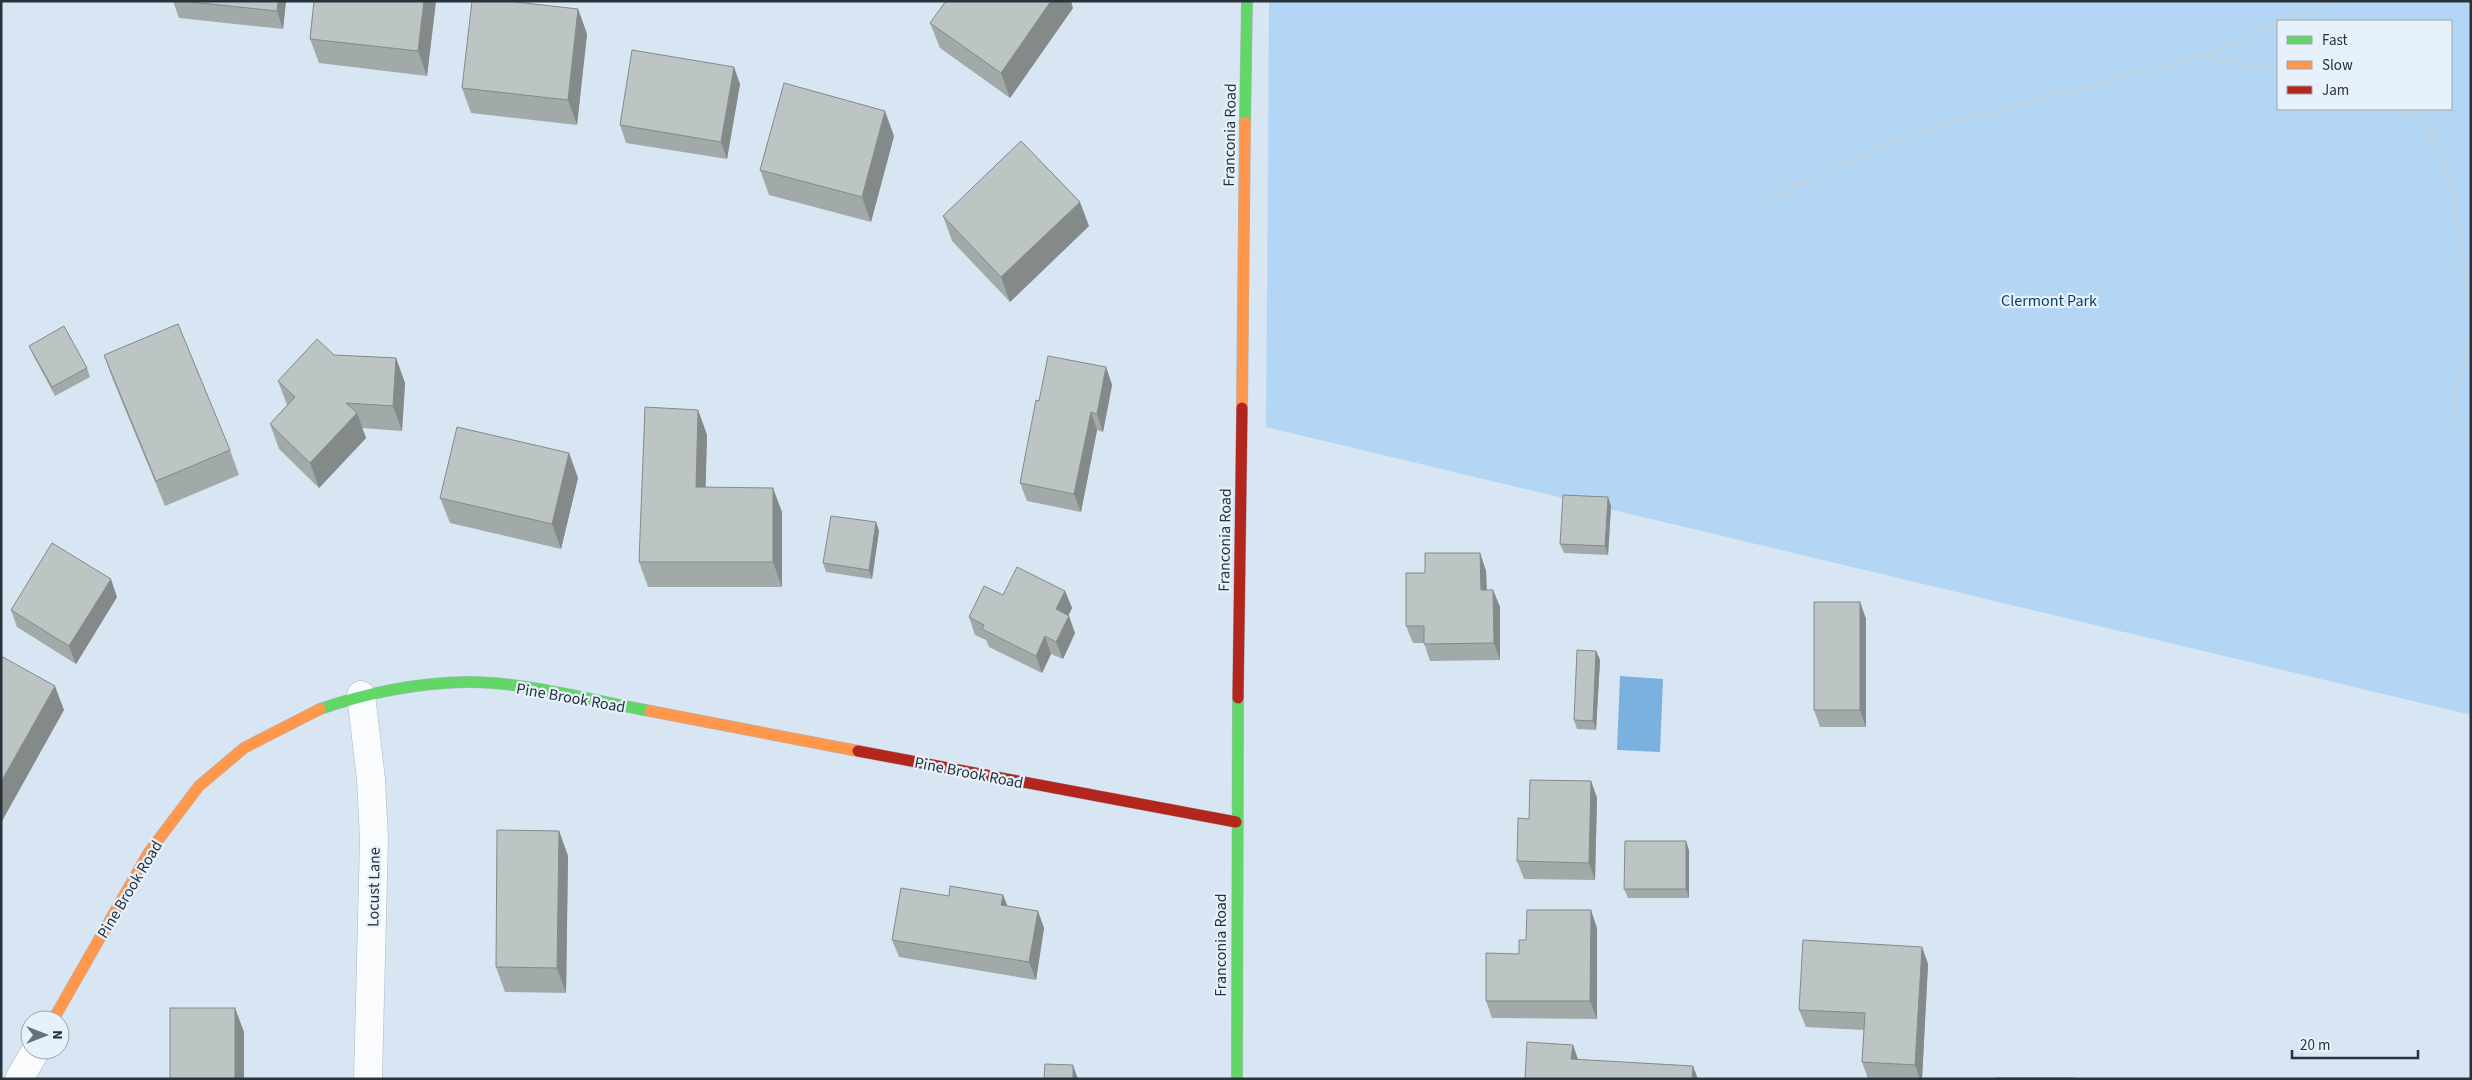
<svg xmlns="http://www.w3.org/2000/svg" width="2472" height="1080" viewBox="0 0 2472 1080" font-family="'Source Sans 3',sans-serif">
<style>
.green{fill:#b3d6f5;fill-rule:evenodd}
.water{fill:#7bb1de}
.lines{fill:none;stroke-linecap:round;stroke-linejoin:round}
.street-casing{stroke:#acb7c2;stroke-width:29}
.fast-casing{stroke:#acb7c2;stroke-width:12}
.slow-casing{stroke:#acb7c2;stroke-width:12}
.jam-casing{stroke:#acb7c2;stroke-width:12}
.path{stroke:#ced2d5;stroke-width:3;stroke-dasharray:2.5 2.5;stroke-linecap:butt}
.street{stroke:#f9fbfd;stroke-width:28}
.fast{stroke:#63d668;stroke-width:11}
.slow{stroke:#ff974d;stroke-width:11}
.jam{stroke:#b3261e;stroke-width:11}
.wall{fill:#a2a9a9}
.shaded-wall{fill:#848989}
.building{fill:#bcc4c4;stroke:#848989}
.labels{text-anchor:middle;stroke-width:4.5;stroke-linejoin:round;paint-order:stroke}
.street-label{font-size:16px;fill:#28323b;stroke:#e7f1fb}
.park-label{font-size:16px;fill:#0b4269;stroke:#e7f1fb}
</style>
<rect width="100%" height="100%" fill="#d8e6f3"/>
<path class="green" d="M1269 1H2471V715L1266 427ZM2278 21H2451V109H2278Z"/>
<path class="water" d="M1620 676 1663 679 1660 752 1617 750Z"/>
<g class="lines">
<defs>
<g id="street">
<path d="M361 695 371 779 374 839 368 1079"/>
<path d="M19 1079 36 1050"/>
</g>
<g id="fast">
<path d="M1245 122 1247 1"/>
<path d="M320 709C367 693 415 683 466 682 521 681 594 701 650 711"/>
<path d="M1237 1079 1238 698"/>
</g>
<g id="slow">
<path d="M1242 408 1245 122"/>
<path d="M650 711 858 751"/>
<path d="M53 1020 149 852 199 786 244 748 320 709"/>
</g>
<g id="jam">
<path d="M1238 698 1242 408"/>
<path d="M858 751 1236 822"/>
</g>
</defs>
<use href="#street" class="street-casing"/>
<use href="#fast" class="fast-casing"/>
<use href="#slow" class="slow-casing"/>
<use href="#jam" class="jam-casing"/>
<g class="path">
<path d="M2286 21 2334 1"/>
<path d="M2202 56 2278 72"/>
<path d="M2396 109 2427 121 2455 200 2471 322"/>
<path d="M1760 203 1901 136 2201 56 2278 24"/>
<path d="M2471 336 2453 401 2458 426 2471 436"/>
</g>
<use href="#street" class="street"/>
<use href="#fast" class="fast"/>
<use href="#slow" class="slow"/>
<use href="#jam" class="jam"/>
</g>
<g class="wall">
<path d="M173 1H286L283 29 179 18Z"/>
<path d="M314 1H436L427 76 319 63 310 39Z"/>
<path d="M1073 8 1010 98 940 48 930 23Z"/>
<path d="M578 9 587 34 577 125 471 113 462 88Z"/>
<path d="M740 84 727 159 626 143 620 125Z"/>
<path d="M894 136 871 222 769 195 760 170Z"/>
<path d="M943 216 1089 226 1010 302 952 241Z"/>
<path d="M29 346 87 368 90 377 55 396 33 355Z"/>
<path d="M104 355 230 450 239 475 165 506 113 380Z"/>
<path d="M334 355 396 358 405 383 402 431 362 428 366 438 319 488 279 449 270 424 287 405 278 381Z"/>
<path d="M1106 367 1112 385 1103 432 1097 430 1081 512 1027 501 1020 483 1039 401Z"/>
<path d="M698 410 707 435 705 487 782 512V587H648L639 562Z"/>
<path d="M569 453 578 478 561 549 450 523 440 498Z"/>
<path d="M1611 506 1608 555 1564 553 1560 544Z"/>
<path d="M876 522 879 531 872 579 826 572 823 563Z"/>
<path d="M1480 553 1486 571 1487 590H1493L1500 607V660L1430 661 1424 643H1413L1406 626 1425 573Z"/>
<path d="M1065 591 1072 608 1068 616 1075 633 1063 659 1051 654 1042 673 989 647 986 640 975 635 969 617 1003 595Z"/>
<path d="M117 597 76 664 17 627 11 610Z"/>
<path d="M1860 602 1866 619V727H1820L1814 710Z"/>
<path d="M1596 651 1600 660 1596 730 1577 729 1574 720Z"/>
<path d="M1591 781 1597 798 1595 880 1524 879 1517 861 1529 819Z"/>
<path d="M559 831 568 856 566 993 505 992 496 967Z"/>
<path d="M1689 850V898H1628L1624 889Z"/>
<path d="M1003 895 1007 906 1044 928 1036 980 899 957 892 940 949 896Z"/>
<path d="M1597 928V1019L1492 1018 1486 1001 1519 954 1526 940Z"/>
<path d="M1922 947 1928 964 1922 1079H1868L1862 1062 1864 1030 1806 1027 1799 1010Z"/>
</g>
<g class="shaded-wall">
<path d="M278 1H286L283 29 277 11Z"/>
<path d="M424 1H436L427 76 418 51Z"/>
<path d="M1051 1H1071L1073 8 1010 98 1001 73Z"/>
<path d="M578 9 587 34 577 125 568 100Z"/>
<path d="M734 67 740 84 727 159 721 142Z"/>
<path d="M885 111 894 136 871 222 862 197Z"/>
<path d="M1080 202 1089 226 1010 302 1001 277Z"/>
<path d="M396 358 405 383 402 431 393 406Z"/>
<path d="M1106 367 1112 385 1103 432 1097 414Z"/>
<path d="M698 410 707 435 705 511 696 487Z"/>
<path d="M1091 412 1097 430 1081 512 1074 494Z"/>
<path d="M357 413 366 438 319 488 310 463Z"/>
<path d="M569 453 578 478 561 549 552 524Z"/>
<path d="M773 488 782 512V587L773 562Z"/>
<path d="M1608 497 1611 506 1608 555 1605 546Z"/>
<path d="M876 522 879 531 872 579 869 570Z"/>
<path d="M1480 553 1486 571 1487 607 1481 590Z"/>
<path d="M111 579 117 597 76 664 69 646Z"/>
<path d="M1493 590 1500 607V660L1494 643Z"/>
<path d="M1065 591 1072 608 1063 627 1056 609Z"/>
<path d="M1860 602 1866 619V727L1860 710Z"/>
<path d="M1069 616 1075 633 1063 659 1056 642Z"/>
<path d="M1045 636 1051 654 1042 673 1036 656Z"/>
<path d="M1596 651 1600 660 1596 730 1593 721Z"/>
<path d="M55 686 64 710 1 823V782Z"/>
<path d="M1591 781 1597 798 1595 880 1589 863Z"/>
<path d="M559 831 568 856 566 993 557 968Z"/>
<path d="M1686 841 1689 850V898L1686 889Z"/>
<path d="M1003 895 1010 912 1001 905Z"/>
<path d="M1591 910 1597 928V1019L1590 1001Z"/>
<path d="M1038 911 1044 928 1036 980 1029 962Z"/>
<path d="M1922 947 1928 964 1922 1079H1920L1915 1065Z"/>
<path d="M235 1008 244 1032V1079H235Z"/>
<path d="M1573 1045 1579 1062 1571 1059Z"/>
<path d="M1073 1065 1078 1079H1073Z"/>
<path d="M1693 1066 1698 1079H1692Z"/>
</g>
<g class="building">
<path d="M181 1H278L277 11Z"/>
<path d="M314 1H424L418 51 310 39Z"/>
<path d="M472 1H507L578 9 568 100 462 88Z"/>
<path d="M946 1H1051L1001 73 930 23Z"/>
<path d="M632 50 734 67 721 142 620 125Z"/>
<path d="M784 83 885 111 862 197 760 170Z"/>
<path d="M1021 141 1080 202 1001 277 943 216Z"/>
<path d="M178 324 230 450 156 481 104 355Z"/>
<path d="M64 326 87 368 52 387 29 346Z"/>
<path d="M317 339 334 355 396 358 393 406 346 403 357 413 310 463 270 424 295 397 278 381Z"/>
<path d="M1048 356 1106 367 1097 414 1091 412 1074 494 1020 483 1036 400 1039 401Z"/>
<path d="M645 407 698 410 696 487 773 488V562H639Z"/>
<path d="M457 427 569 453 552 524 440 498Z"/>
<path d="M1563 495 1608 497 1605 546 1560 544Z"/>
<path d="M831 516 876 522 869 570 823 563Z"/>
<path d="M52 543 111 579 69 646 11 610Z"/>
<path d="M1425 553H1480L1481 590H1493L1494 643 1424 644V626H1406V573H1425Z"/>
<path d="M1017 567 1065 591 1056 609 1069 616 1056 642 1045 636 1036 656 982 629 984 625 969 617 984 586 1003 595Z"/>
<rect x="1814" y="602" width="46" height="108"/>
<path d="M1577 650 1596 651 1593 721 1574 720Z"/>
<path d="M1 656 55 686 1 782Z"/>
<path d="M1530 780 1591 781 1589 863 1517 861 1518 818 1529 819Z"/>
<path d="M497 830 559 831 557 968 496 967Z"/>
<path d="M1625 841H1686V889H1624Z"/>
<path d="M950 886 1003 895 1001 905 1038 911 1029 962 892 940 901 888 949 896Z"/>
<path d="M1527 910H1591L1590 1001H1486V953L1519 954V940H1526Z"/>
<path d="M1803 940 1922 947 1915 1065 1862 1062 1865 1013 1799 1010Z"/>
<rect x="170" y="1008" width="65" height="71"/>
<path d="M1527 1042 1573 1045 1571 1059 1693 1066 1692 1079H1525Z"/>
<path d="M1045 1064 1073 1065V1079H1044Z"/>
<rect x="1996" y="1078" width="78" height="1"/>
</g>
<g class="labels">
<g class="street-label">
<text transform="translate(1229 135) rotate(-89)" y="6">Franconia Road</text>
<text transform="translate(1224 540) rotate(-89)" y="6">Franconia Road</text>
<text transform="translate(571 697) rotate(10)" y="6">Pine Brook Road</text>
<text transform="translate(969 772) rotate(11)" y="6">Pine Brook Road</text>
<text transform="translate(373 887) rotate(-89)" y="6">Locust Lane</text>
<text transform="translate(129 889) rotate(-59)" y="6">Pine Brook Road</text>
<text transform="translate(1220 945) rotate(-90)" y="6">Franconia Road</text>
</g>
<g class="park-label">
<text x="2049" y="306">Clermont Park</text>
</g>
</g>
<rect width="2472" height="1080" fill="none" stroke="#28323b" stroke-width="5"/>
<rect x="2277" y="20" width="175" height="90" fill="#e7f1fb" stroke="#9ba5ae"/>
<rect x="2287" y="36" width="25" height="8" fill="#63d668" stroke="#9ba5ae"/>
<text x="2322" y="45" font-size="15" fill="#28323b">Fast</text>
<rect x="2287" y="61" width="25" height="8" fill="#ff974d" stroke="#9ba5ae"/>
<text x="2322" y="70" font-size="15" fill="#28323b">Slow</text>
<rect x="2287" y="86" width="25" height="8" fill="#b3261e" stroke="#9ba5ae"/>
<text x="2322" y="95" font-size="15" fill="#28323b">Jam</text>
<g transform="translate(45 1035) rotate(90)"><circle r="24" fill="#e7f1fb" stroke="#9ba5ae"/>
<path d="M0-4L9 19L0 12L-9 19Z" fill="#66717b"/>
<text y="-8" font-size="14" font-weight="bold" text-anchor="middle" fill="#28323b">N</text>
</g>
<path d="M2292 1050v8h126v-8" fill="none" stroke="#28323b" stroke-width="2.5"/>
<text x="2300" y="1050" font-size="15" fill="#28323b" stroke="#e7f1fb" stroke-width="4" paint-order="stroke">20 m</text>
</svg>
